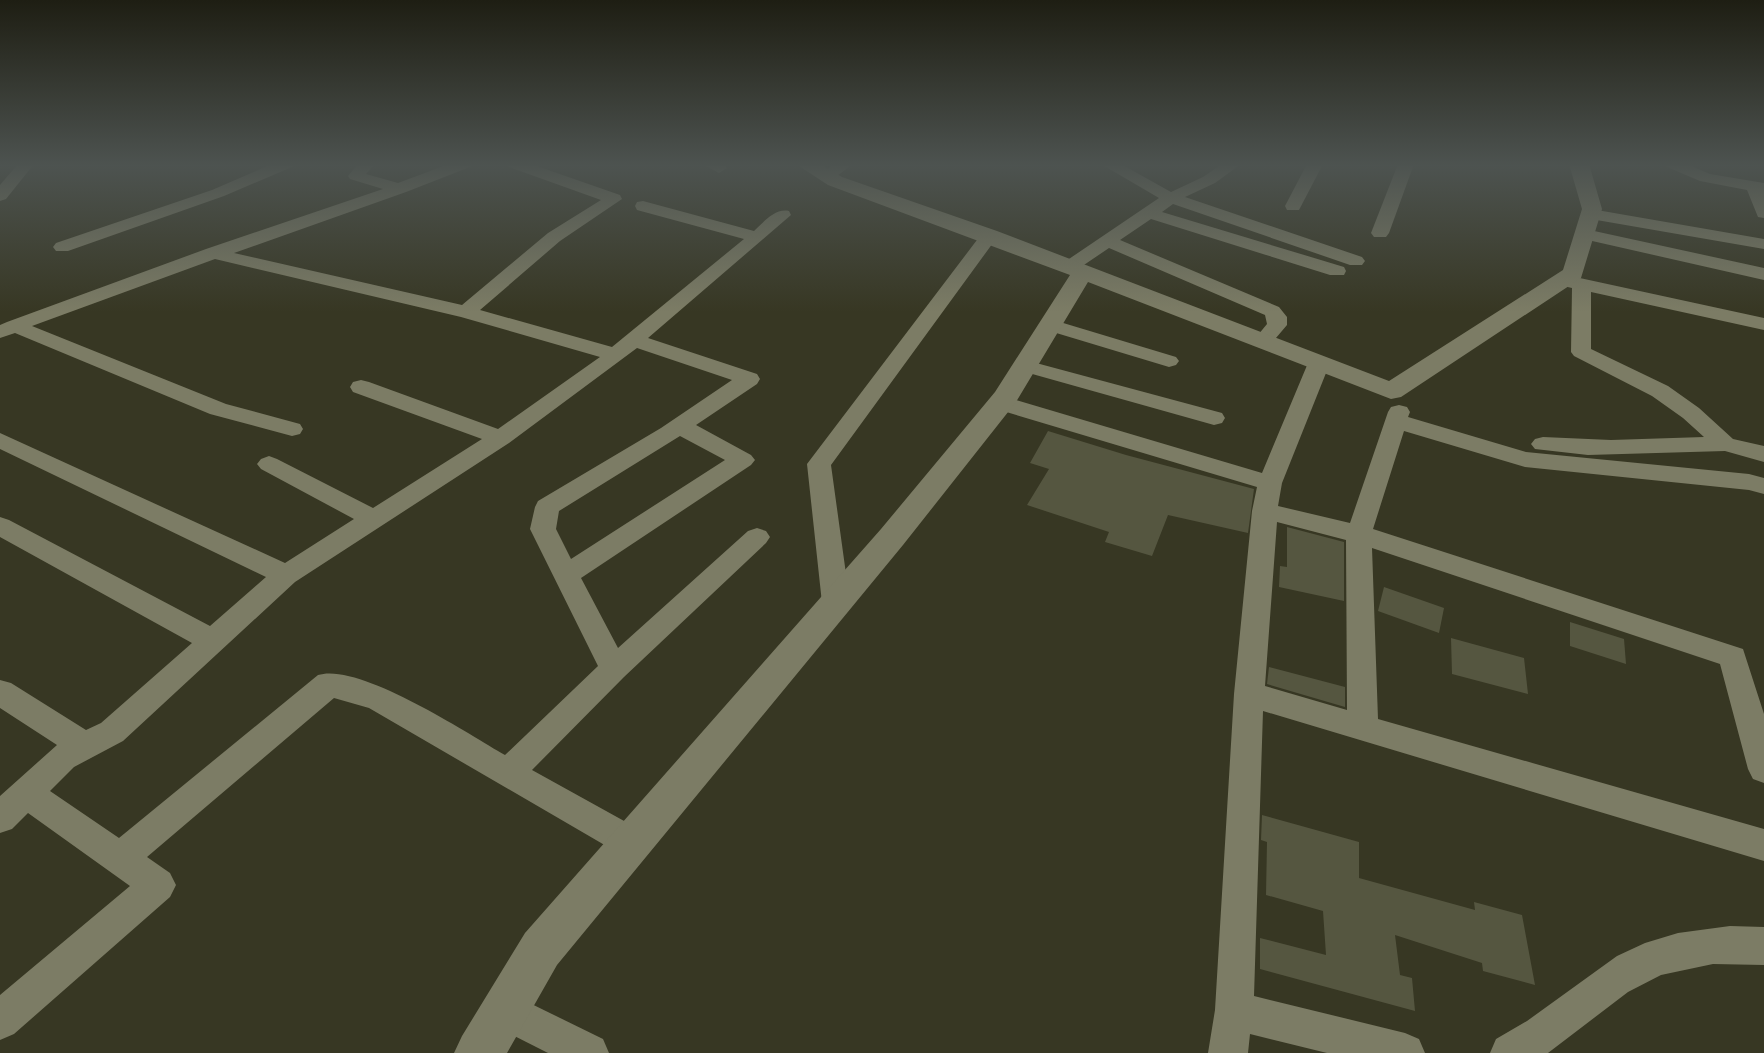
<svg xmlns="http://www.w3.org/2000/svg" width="1764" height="1053" viewBox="0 0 1764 1053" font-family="Lato,sans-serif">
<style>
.building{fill:#555640}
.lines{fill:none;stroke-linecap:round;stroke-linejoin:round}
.minor{fill:#7c7c65;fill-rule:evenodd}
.tertiary{fill:#7c7c65;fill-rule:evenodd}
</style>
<rect width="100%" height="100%" fill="#373723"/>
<g class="building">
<path d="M1048 431 1126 455 1254 489 1248 533 1168 515 1152 556 1105 542 1109 532 1027 505 1049 469 1030 463Z"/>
<path d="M1287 527 1344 542V601L1279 587 1280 566 1287 567Z"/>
<path d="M1384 587 1444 608 1439 633 1378 611Z"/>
<path d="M1570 622 1624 639 1626 664 1570 646Z"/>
<path d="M1451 638 1524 658 1528 694 1452 674Z"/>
<path d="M1269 667 1345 687V707L1267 684Z"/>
<path d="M1262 815 1359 842V878L1475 910 1474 902 1522 915 1535 985 1483 971 1482 963 1395 935 1400 975 1412 978 1415 1011 1260 969V938L1326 955 1323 911 1266 895 1267 842 1261 840Z"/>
</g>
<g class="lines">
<g class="minor">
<path d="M18 164H34L6 199 0 201V185Z"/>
<path d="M272 164H294L292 167 224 196 68 251H56L53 247 56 243 212 190Z"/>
<path d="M358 164H375L366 174 398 183 449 164H472L470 167 406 192 234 253 462 305 548 233 601 200 509 167 507 164H531L620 195 622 199 560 241 480 310 612 347 744 239 637 210 635 206 637 202 643 201 754 231C764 222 775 208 789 211L791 215 648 338 757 374 760 379 757 384 696 425 751 455 755 460 751 465 581 578 618 648 748 531 757 528 766 531 770 537 766 543 624 677 532 770 644 832 649 843 644 854 632 859 620 854 369 708 334 698 147 857 170 873 176 885 170 897 14 1034 0 1040V995L130 886 28 813 12 829 0 833V796L57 745 0 708V680L11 683 86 730 101 723 192 643 0 537V517L9 520 210 626 266 577 0 449V433L285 563 354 519 261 469 257 464 261 459 269 456 277 459 373 508 482 439 353 392 350 387 353 382 361 380 369 382 498 429 600 357 461 317 215 259 32 326 226 404 300 424 303 429 300 434 292 436 210 414 15 333 0 338V325L7 322 206 249 383 189 350 179 348 176ZM637 348 732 380 661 428 538 501 535 507 530 529 598 666 505 755C467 733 359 662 318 675L119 838 50 791 74 767 123 741 295 582 509 443ZM680 436 725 460 571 559 556 529 559 511Z"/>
<path d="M702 164H724L727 168 719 173Z"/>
<path d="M834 164H853L833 179H821L819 176Z"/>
<path d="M1101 164H1121L1171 192 1203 177 1222 164H1241L1215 183 1185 197 1362 257 1365 261 1362 265H1350L1173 204 1162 212 1344 267 1346 271 1344 275H1330L1151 219 1120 240 1279 307 1287 317V325L1270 345H1256L1253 341 1267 324 1265 315 1109 248 1075 271H1063L1060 267 1063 263 1159 198Z"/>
<path d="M1307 164H1323L1299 210H1287L1285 206Z"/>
<path d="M1398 164H1414L1389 233 1386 237H1374L1371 233Z"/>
<path d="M1665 164H1687L1710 174 1764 183V218L1758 217 1747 190 1700 181 1667 167Z"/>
<path d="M1591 209 1764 239V249L1585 218 1583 214 1585 210Z"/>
<path d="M1585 229 1764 268V280L1579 238 1576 234 1579 230Z"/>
<path d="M989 231 995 232 998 236 831 465 850 603 846 610 836 613 826 610 822 603 807 464 983 232Z"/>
<path d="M1566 275 1764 318V330L1591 292V349L1668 386 1699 408 1733 439 1764 446V462L1725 451 1588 455 1535 449 1531 444 1535 439 1543 437 1611 440 1704 437 1683 418 1652 396 1574 356 1571 352 1572 288 1559 285 1557 281 1559 277Z"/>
<path d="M1050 319 1176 357 1179 361 1176 365 1169 367 1043 329 1040 325 1043 321Z"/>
<path d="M1319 357 1326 359 1330 363 1282 483 1278 506 1350 523 1388 412 1391 407 1399 405 1407 407 1410 412 1408 417 1526 452 1749 474 1764 478V494L1749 490 1525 467 1404 431 1373 529 1743 649 1764 714V783L1753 779 1748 769 1720 664 1372 548 1378 719 1764 829V861L1263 711 1254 996 1405 1033 1419 1039 1425 1053H1327L1250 1034 1248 1053H1208L1215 1010 1234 694 1252 511 1257 487 993 408 990 403 993 398 1001 396 1009 398 1262 473 1308 363 1312 359ZM1277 522 1346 540 1347 710 1265 686Z"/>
<path d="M1025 360 1222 413 1225 418 1222 423 1214 425 1018 370 1014 366 1018 362Z"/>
<path d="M1730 926 1764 927V965L1713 964 1661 975 1628 992 1548 1053H1490L1496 1039 1527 1021 1617 956 1645 943 1678 933Z"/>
<path d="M505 991 603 1039 609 1053H548L491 1024 486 1010 491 996Z"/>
</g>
<path class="tertiary" d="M796 164H820L842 177 997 231 1389 381 1563 270 1582 209 1569 164H1589L1602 209 1581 278 1401 397 1391 399 1088 282 1016 402 903 545 557 965 507 1053H454L462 1036 525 933 881 529 995 392 1070 275 828 185Z"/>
</g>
<linearGradient id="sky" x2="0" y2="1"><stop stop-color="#1e1e13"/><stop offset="0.53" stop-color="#4d5350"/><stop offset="1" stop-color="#4d5350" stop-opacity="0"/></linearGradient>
<rect width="1764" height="312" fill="url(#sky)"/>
</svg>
